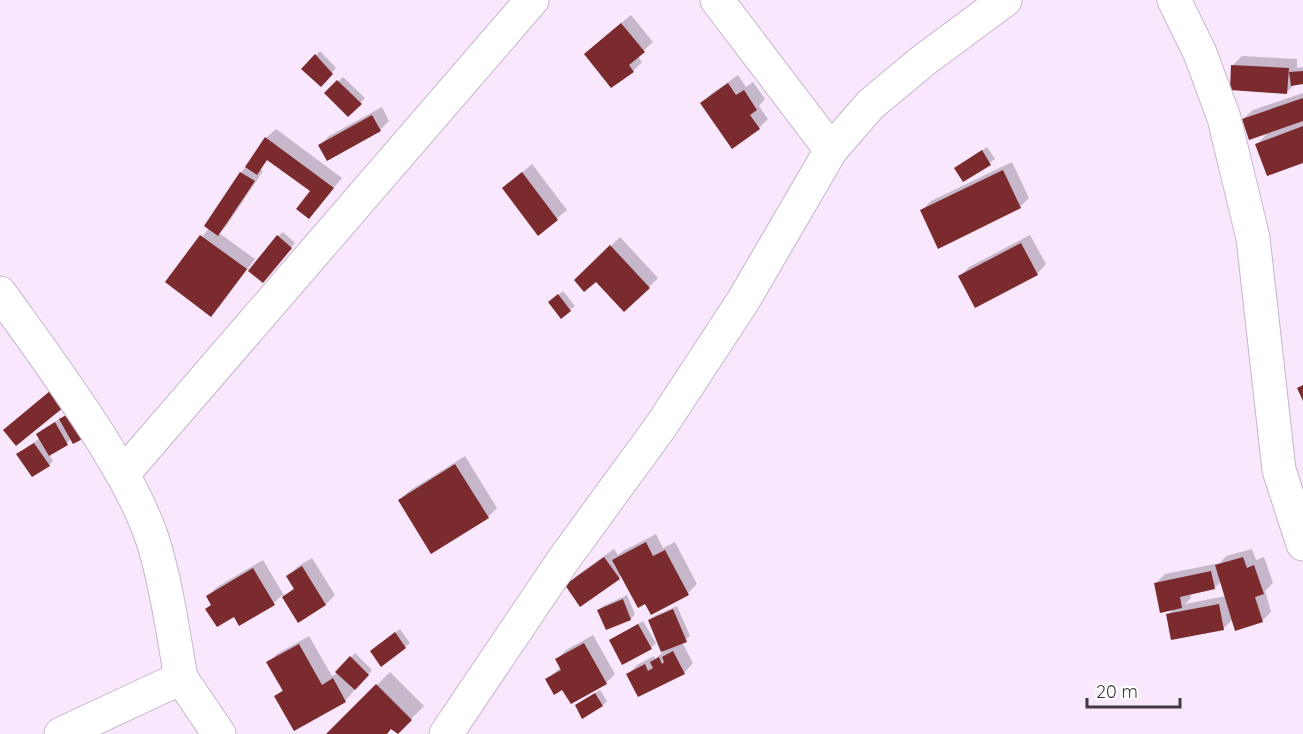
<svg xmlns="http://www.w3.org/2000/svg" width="1303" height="734" viewBox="0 0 1303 734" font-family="Quicksand,sans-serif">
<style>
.shadow{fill:#0003;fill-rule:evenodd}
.building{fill:#7b2b2e}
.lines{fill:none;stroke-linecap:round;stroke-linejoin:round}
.minor-casing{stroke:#c6b6cc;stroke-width:35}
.minor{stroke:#fff;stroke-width:33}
</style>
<rect width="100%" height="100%" fill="#f8e7fd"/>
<g class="shadow">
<path d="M631 15 653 42 638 56 642 62 633 71 595 45Z"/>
<path d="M320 51 336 68 321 85 316 55Z"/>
<path d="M1242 56 1297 59V68L1303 67V82L1295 84 1287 92 1233 65Z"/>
<path d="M738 75 746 87 753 82 765 99 759 106 768 119 759 128 702 103 711 94Z"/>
<path d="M343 77 365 98 348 115 326 93Z"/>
<path d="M1303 93V162L1257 144 1270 131 1243 119 1253 110Z"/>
<path d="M382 107 389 121 380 130 320 145 329 136Z"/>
<path d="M276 129 342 178 309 217 312 191 268 159 260 169 263 171 227 225 219 233 255 259 220 306 211 315 167 281 209 228 206 226 241 173 266 138Z"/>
<path d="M987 147 995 159 964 180 956 168Z"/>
<path d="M1012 162 1029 198 1020 207 921 211 931 201Z"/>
<path d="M532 164 567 210 538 234 504 188Z"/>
<path d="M283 232 295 243 267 277 278 236Z"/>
<path d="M1030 235 1046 264 1037 274 960 276 969 267Z"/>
<path d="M620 237 658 278 649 287 596 280 576 281Z"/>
<path d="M563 291 575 306 561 317 555 298Z"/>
<path d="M80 406 72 439 49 455 53 461 49 465 18 454 40 438 38 434 42 430Z"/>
<path d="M465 456 497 508 488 517 400 500 409 491Z"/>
<path d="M656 534 663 548 675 542 697 584 688 593 645 602 621 575 619 578 567 585 576 576 614 549 618 555 623 551Z"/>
<path d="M1252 549 1256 560 1264 557 1273 583 1265 591 1271 612 1262 621 1233 619 1223 629 1168 614 1174 609 1156 583 1165 574 1220 563 1226 556ZM1222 581 1226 596 1185 604 1191 598 1190 593 1214 588Z"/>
<path d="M312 558 335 595 326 604 299 621 282 595 274 603 240 624 234 615 212 604 208 596 217 587 263 560 285 597 295 587 288 577 297 567Z"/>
<path d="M627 595 635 614 631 619 607 628 599 610 603 606Z"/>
<path d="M677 606 690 636 682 642 693 663 684 673 628 674 637 665 654 656 655 659 663 652 649 621 654 616Z"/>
<path d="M643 621 656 643 651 648 611 640Z"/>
<path d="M400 629 410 643 382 665 376 647Z"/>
<path d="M593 635 615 674 606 683 563 688 547 679 561 667 557 659 566 650Z"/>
<path d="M309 636 332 676 338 673 355 653 372 670 345 701 276 696 283 689 268 663 277 654Z"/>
<path d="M390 672 424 706 397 733 392 727 385 734H328Z"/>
<path d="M600 690 607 701 603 705H577Z"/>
</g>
<g class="building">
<path d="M621 23 645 52 629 65 634 72 611 88 584 54Z"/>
<path d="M315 54 333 74 321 87 301 69Z"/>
<path d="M1231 65 1289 68 1287 94 1230 90Z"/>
<path d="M1303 71V84L1291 86 1289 72Z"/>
<path d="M337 80 362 104 348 117 324 93Z"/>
<path d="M728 83 736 95 744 90 757 110 750 115 760 129 732 149 700 103Z"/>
<path d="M1303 98V121L1249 140 1242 119Z"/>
<path d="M372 115 381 131 327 161 318 145Z"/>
<path d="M1303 126V163L1267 176 1255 144Z"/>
<path d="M265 137 334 188 309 219 296 209 310 191 267 160 257 175 245 167Z"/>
<path d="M982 150 991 165 963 182 954 168Z"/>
<path d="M1003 170 1021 208 938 249 920 210Z"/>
<path d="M240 172 255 181 218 236 204 226Z"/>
<path d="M522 172 558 220 538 236 502 188Z"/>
<path d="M200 235 247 269 211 317 165 282Z"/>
<path d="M277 235 292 248 263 283 248 271Z"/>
<path d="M1021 243 1038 275 975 308 958 276Z"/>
<path d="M610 245 650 288 624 312 596 282 584 292 574 280Z"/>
<path d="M558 294 571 311 561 319 548 302Z"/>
<path d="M1303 385V401L1297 388Z"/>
<path d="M50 391 64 407 16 446 3 430Z"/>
<path d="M76 410 90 435 73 444 59 419Z"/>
<path d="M55 422 68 445 49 456 36 434Z"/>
<path d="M34 443 50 466 32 477 16 454Z"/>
<path d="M455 464 489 518 431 554 398 500Z"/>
<path d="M646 542 653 556 665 550 689 595 651 615 645 604 638 608 612 560Z"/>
<path d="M604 557 620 579 580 607 565 585Z"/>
<path d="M1243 557 1247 568 1254 565 1264 594 1255 597 1263 622 1235 631 1215 565Z"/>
<path d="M302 566 326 605 298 623 282 597 294 589 286 576Z"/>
<path d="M253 568 275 605 239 626 234 617 217 627 205 609 211 605 206 596Z"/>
<path d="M1211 571 1215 589 1180 597 1182 608 1160 613 1154 583Z"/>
<path d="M623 599 631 620 606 630 597 610Z"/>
<path d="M1219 604 1224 630 1171 640 1166 614Z"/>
<path d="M673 609 687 642 661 652 648 620Z"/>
<path d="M638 624 652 649 622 665 609 640Z"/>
<path d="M395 632 406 648 381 667 370 651Z"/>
<path d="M584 643 607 684 571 704 562 690 554 695 545 679 561 670 555 659Z"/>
<path d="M299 644 322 685 333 678 346 702 294 731 274 696 283 691 266 662Z"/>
<path d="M673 651 685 674 638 697 626 674 645 664 648 671 653 668 650 662 659 657 662 664 664 662 662 657Z"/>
<path d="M350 656 369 675 355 690 335 672Z"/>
<path d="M376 684 412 720 398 734 391 729 387 734H326Z"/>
<path d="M595 693 603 706 582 719 575 705Z"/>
</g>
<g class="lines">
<defs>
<g id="minor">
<path d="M717 0 831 150"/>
<path d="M1174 0 1200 53 1224 118 1253 238 1279 470 1303 544"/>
<path d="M0 293C35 342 70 389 102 440 121 471 140 503 152 538 166 581 173 633 181 678"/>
<path d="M123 474 532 0"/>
<path d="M61 734 181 678 219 734"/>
<path d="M446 734 564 559 661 426 743 301 831 150 871 104 924 60 1005 0"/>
</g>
</defs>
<use href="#minor" class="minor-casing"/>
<use href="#minor" class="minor"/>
</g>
<path d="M1087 698v9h93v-9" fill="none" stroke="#403a43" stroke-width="3"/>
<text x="1096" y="698" font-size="18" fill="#403a43" stroke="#ffffff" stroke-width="4.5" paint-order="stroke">20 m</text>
</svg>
